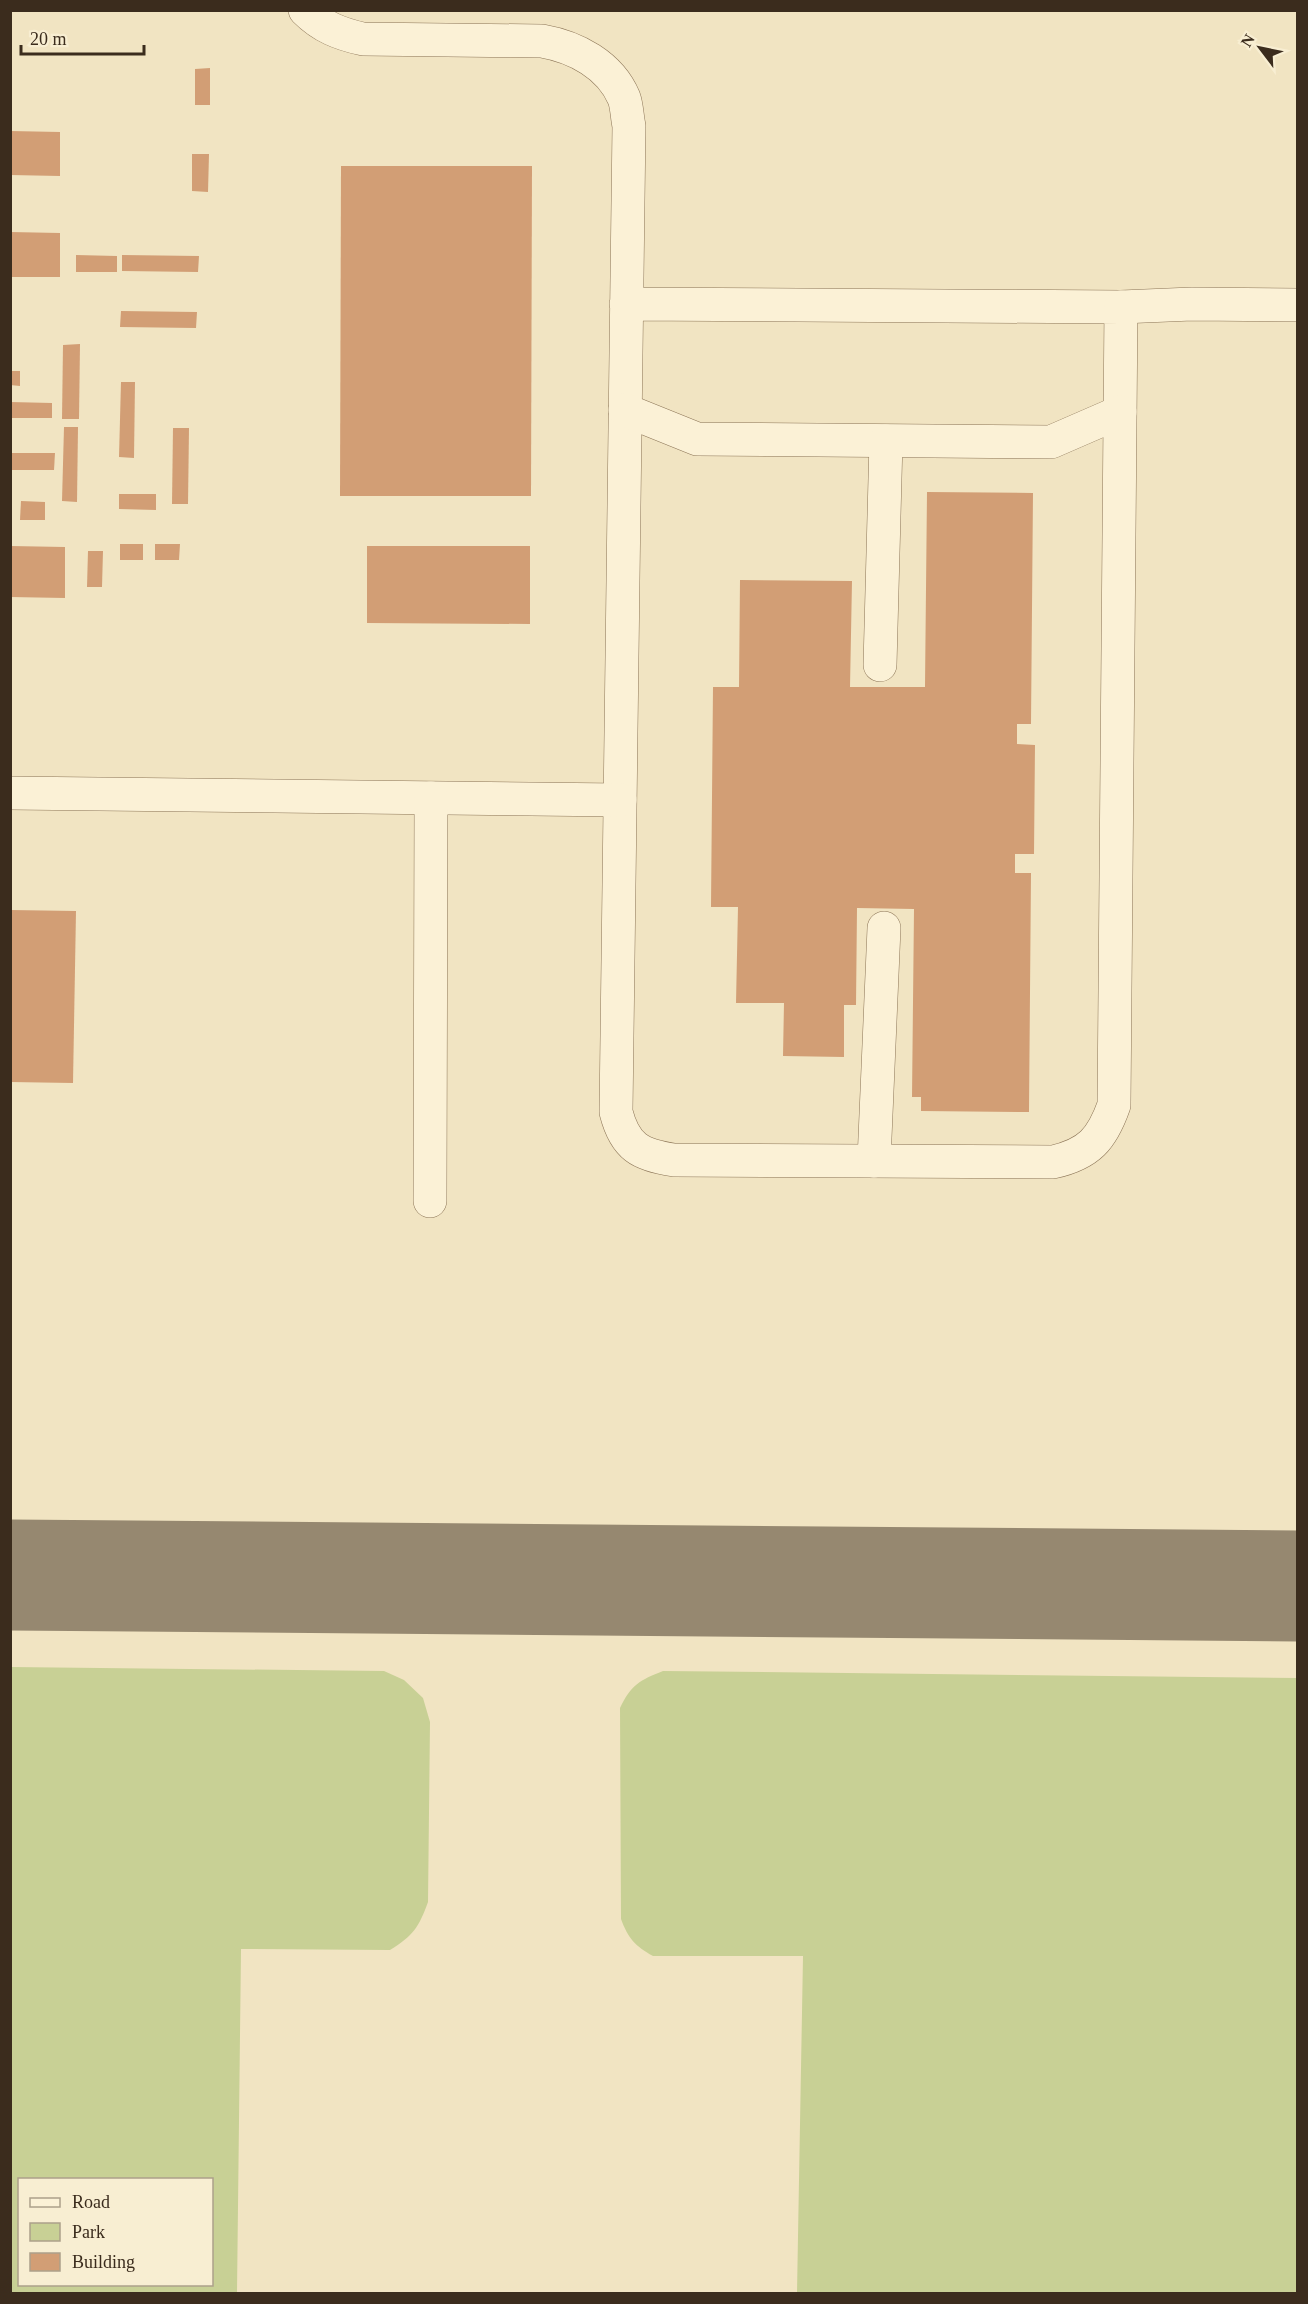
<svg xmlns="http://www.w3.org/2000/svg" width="1308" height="2304" viewBox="0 0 1308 2304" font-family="'Times New Roman',serif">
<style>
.green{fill:#c8d095;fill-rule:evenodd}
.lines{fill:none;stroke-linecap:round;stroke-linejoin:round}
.taxiway{stroke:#968870;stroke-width:111}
.building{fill:#d29e75}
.minor-casing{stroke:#8c7557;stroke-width:34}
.minor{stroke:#fbf1d6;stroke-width:33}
</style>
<rect width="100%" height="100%" fill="#f1e4c2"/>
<g class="green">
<path d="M11 1667 384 1671 404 1680 423 1698 430 1722 428 1902C419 1927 413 1936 390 1950L241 1949 237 2293H11ZM20 2180H212V2284H20Z"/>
<path d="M663 1671 1297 1678V2293H797L803 1956H653C635 1946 628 1938 621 1919L620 1708C631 1685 640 1680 663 1671Z"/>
</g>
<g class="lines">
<path class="taxiway" d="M10 1575 1298 1586"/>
</g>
<g class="building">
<path d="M210 68V105H195V69Z"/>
<path d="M10 131 60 132V176L10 175Z"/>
<path d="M192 154H209L208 192 192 191Z"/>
<path d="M341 166H532L531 496H340Z"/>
<path d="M10 232 60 233V277H10Z"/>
<path d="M76 255 117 256V272H76Z"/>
<path d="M122 255 199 256 198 272 122 271Z"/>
<path d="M121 311 197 312 196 328 120 327Z"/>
<path d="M80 344 79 419H62L63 345Z"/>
<path d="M10 371H20V386L10 385Z"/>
<path d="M121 382H135L134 458 119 457Z"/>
<path d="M10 402 52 403V418H10Z"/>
<path d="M64 427H78L77 502 62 501Z"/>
<path d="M173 428H189L188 504H172Z"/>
<path d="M10 453H55L54 470H10Z"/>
<path d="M927 492 1033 493 1031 724H1017V744L1035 745 1034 854H1015V873H1031L1029 1112 921 1111V1097H912L914 909 857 908 856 1005H844V1057L783 1056 784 1003H736L738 907H711L713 687H739L740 580 852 581 850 687H925Z"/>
<path d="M119 494H156V510L119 509Z"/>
<path d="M21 501 45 502V520H20Z"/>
<rect x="120" y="544" width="23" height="16"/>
<path d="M155 544H180L179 560H155Z"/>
<path d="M10 546 65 547V598L10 597Z"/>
<path d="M367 546H530V624L367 623Z"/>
<path d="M88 551H103L102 587H87Z"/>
<path d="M10 910 76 911 73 1083 10 1082Z"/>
</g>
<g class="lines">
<defs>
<g id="minor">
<path d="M305 10C322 27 340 34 363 39L542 41C576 47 610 65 624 98 627 106 627 117 629 126L616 1112C625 1147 640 1155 674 1160L1053 1162C1089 1154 1102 1139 1114 1105L1121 307 626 304"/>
<path d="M1121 307 1192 304 1298 305"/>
<path d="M625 410 697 439 1051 442 1120 412"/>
<path d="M880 665 886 441"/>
<path d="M10 793 620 800"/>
<path d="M874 1161 884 928"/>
<path d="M430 1201 431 798"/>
</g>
</defs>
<use href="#minor" class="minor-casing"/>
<use href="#minor" class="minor"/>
</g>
<rect width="1308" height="2304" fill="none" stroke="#3b2c1d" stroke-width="24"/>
<rect x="18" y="2178" width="195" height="108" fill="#f8eed2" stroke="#aca08a" stroke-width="1.5"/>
<rect x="30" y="2198" width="30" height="9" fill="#fbf1d6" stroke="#aca08a" stroke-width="1.5"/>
<text x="72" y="2208" font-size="18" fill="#3b2c1d">Road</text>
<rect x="30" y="2223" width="30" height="18" fill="#c8d095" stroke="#aca08a" stroke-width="1.5"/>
<text x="72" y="2238" font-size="18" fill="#3b2c1d">Park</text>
<rect x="30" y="2253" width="30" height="18" fill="#d29e75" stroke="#aca08a" stroke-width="1.5"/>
<text x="72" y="2268" font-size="18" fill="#3b2c1d">Building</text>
<g transform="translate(1260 48) rotate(302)" stroke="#f8eed2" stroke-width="4.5" paint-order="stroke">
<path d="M0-4.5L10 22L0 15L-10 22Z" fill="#3b2c1d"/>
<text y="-9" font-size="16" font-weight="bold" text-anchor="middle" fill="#3b2c1d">N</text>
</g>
<path d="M21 45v9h123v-9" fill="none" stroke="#3b2c1d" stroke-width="3"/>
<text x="30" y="45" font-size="18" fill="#3b2c1d" stroke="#f8eed2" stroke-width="4.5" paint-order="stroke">20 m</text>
</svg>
